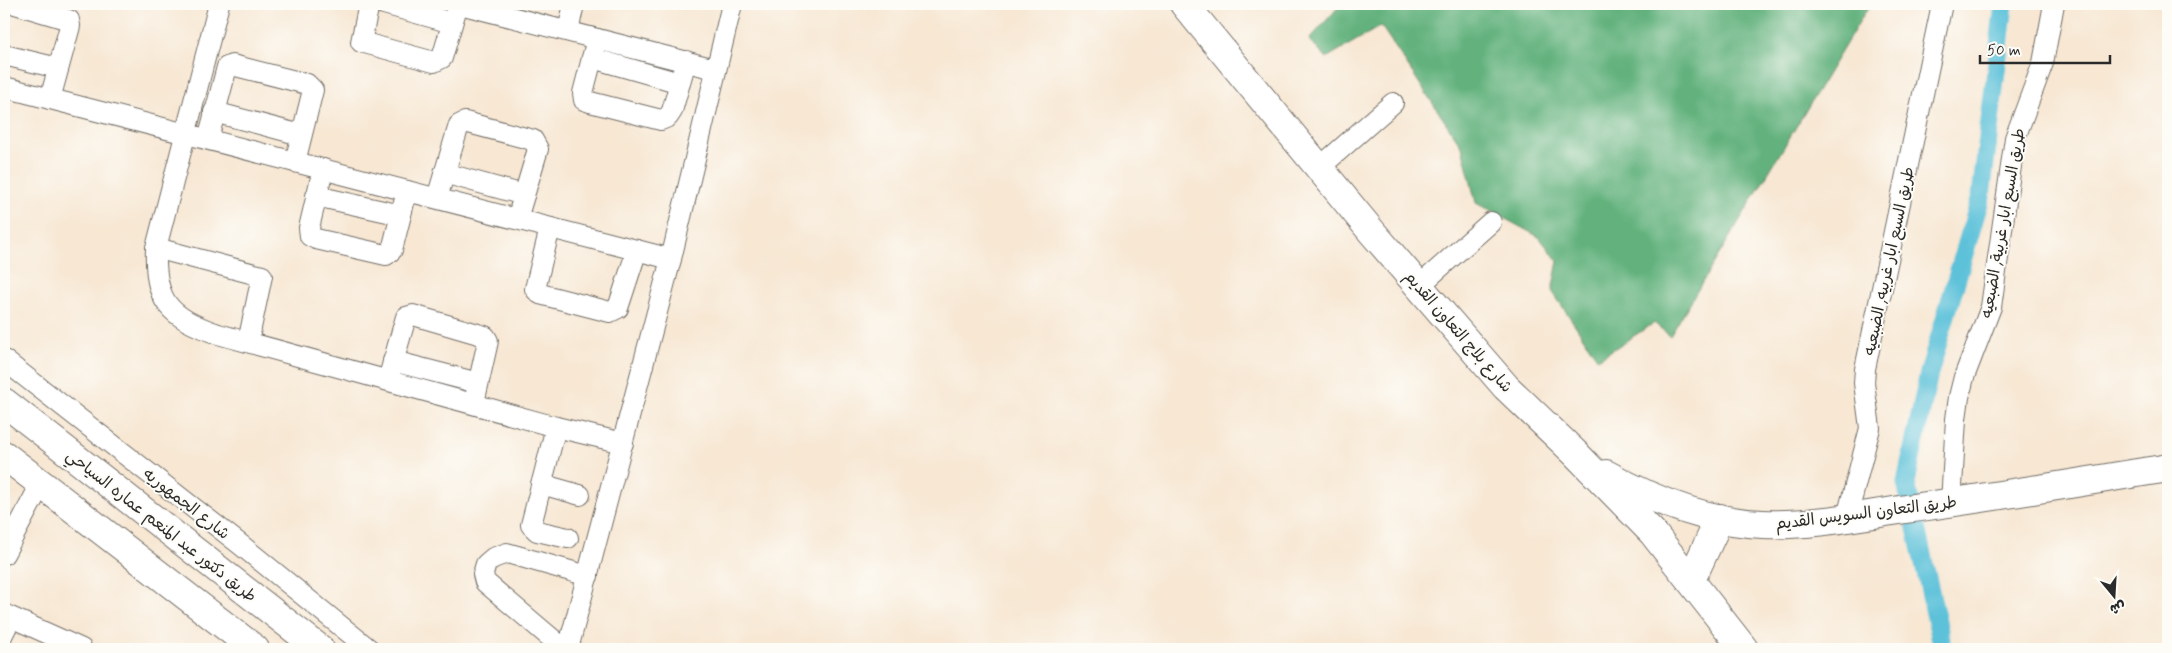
<svg xmlns="http://www.w3.org/2000/svg" width="2172" height="653" viewBox="0 0 2172 653" font-family="Mynerve,'Playpen Sans Arabic',sans-serif">
<style>
.forest{fill:#64b27e;stroke:#486e54}
.lines{fill:none;stroke-linecap:round;stroke-linejoin:round}
.canal{stroke:#5cc1d9;stroke-width:19}
.lane-casing{stroke:#726d66;stroke-width:12}
.street-casing{stroke:#726d66;stroke-width:22}
.secondary-casing{stroke:#726d66;stroke-width:30}
.lane{stroke:#fff;stroke-width:10}
.street{stroke:#fff;stroke-width:20}
.secondary{stroke:#fff;stroke-width:28}
.labels{text-anchor:middle;stroke-width:4;stroke-linejoin:round;paint-order:stroke}
.street-label{font-size:16px;fill:#2b2b2b;stroke:#fdfcf7}
</style>
<rect width="100%" height="100%" fill="#fdfcf7"/>
<filter id="ink" filterUnits="userSpaceOnUse"><feTurbulence type="fractalNoise" baseFrequency=".02" numOctaves="2"/><feDisplacementMap in="SourceGraphic" scale="10" xChannelSelector="R" yChannelSelector="G"/><feConvolveMatrix kernelMatrix="1 2 1 2 8 2 1 2 1" color-interpolation-filters="sRGB"/></filter>
<filter id="wash" filterUnits="userSpaceOnUse"><feTurbulence type="fractalNoise" baseFrequency=".0096" numOctaves="4" result="noise"/><feDisplacementMap in="SourceGraphic" scale="20" xChannelSelector="R" yChannelSelector="G"/><feGaussianBlur stdDeviation="1.12" result="paint"/><feColorMatrix in="noise" values="0 0 0 0 0 0 0 0 0 0 0 0 0 0 0 0 0 1.4 0 .05"/><feComposite in="paint" operator="in"/></filter>
<g filter="url(#wash)">
<rect width="100%" height="100%" fill="#f7e7d3"/>
<path class="forest" d="M1341 4H1870L1670 336 1654 323 1598 359 1552 291 1558 261 1539 237 1476 203 1462 147 1381 26 1326 58 1309 40Z"/>
<g class="lines">
<path class="canal" d="M1943 649 1906 483 1929 373 1981 196 2004 4"/>
</g>
</g>
<g filter="url(#ink)">
<g class="lines">
<defs>
<path id="lane" d="M4 643 16 619"/>
<g id="street">
<path d="M15 4 69 20 70 26 50 99"/>
<path d="M219 4 156 248C154 302 169 317 218 334L556 427 623 443"/>
<path d="M369 4 361 42 434 62 442 58 458 4"/>
<path d="M384 4 452 23"/>
<path d="M460 4 715 69"/>
<path d="M568 31 574 4"/>
<path d="M597 39 583 93 584 100 590 102 661 120 668 117 672 111 686 61"/>
<path d="M4 55 58 68"/>
<path d="M592 58 680 83"/>
<path d="M4 87 671 259"/>
<path d="M214 112 301 135"/>
<path d="M208 139 227 67 232 65 307 84 313 90 295 162"/>
<path d="M1319 168 1393 103"/>
<path d="M323 169 309 228 310 236 316 239 386 255 392 250 407 191"/>
<path d="M444 173 524 195"/>
<path d="M316 196 401 215"/>
<path d="M437 198 459 125 465 122 533 140 538 149 517 219"/>
<path d="M550 228 535 289 540 294 610 312 618 308 637 250"/>
<path d="M156 248 262 276 248 342"/>
<path d="M1419 286 1491 222"/>
<path d="M4 360 241 545 369 649"/>
<path d="M393 361 478 383"/>
<path d="M388 380 406 317 413 315 485 336 488 341 474 403"/>
<path d="M556 427 531 525 537 531 568 538"/>
<path d="M541 484 580 495"/>
<path d="M1951 503 1956 419 1959 397 1964 377 1991 307 2015 138 2043 63 2054 4"/>
<path d="M1847 517 1870 428 1864 383 1865 369 1942 4"/>
<path d="M4 554 41 484"/>
<path d="M4 614 82 649"/>
<path d="M564 649 485 582 483 574 486 564 493 558 507 553 588 576"/>
<path d="M568 649 671 259 732 4"/>
</g>
<g id="secondary">
<path d="M1184 4 1372 232 1506 387 1576 454 1653 533 1744 649"/>
<path d="M4 402 320 649"/>
<path d="M4 455 255 649"/>
<path d="M1606 474C1654 501 1707 522 1763 524 1811 526 1859 516 1906 509 1994 497 2081 482 2168 468"/>
<path d="M1691 580 1720 518"/>
</g>
</defs>
<use href="#lane" class="lane-casing"/>
<use href="#street" class="street-casing"/>
<use href="#secondary" class="secondary-casing"/>
<use href="#lane" class="lane"/>
<use href="#street" class="street"/>
<use href="#secondary" class="secondary"/>
</g>
</g>
<g class="labels">
<g class="street-label">
<text transform="translate(2002 223) rotate(-80)" y="6">طريق السبع ابار غربية, الضبعيه</text>
<text transform="translate(1888 261) rotate(-78)" y="6">طريق السبع ابار غربيه, الضبعيه</text>
<text transform="translate(1459 331) rotate(49)" y="6">شارع بلاج التعاون القديم</text>
<text transform="translate(187 503) rotate(38)" y="6">شارع الجمهوريه</text>
<text transform="translate(1866 512) rotate(-7)" y="6">طريق التعاون السويس القديم</text>
<text transform="translate(162 525) rotate(38)" y="6">طريق دكتور عبد المنعم عماره السياحي</text>
</g>
</g>
<rect width="2172" height="653" fill="none" stroke="#fdfcf7" stroke-width="20"/>
<g transform="translate(2114 596) rotate(162)" stroke="#fdfcf7" stroke-width="4" paint-order="stroke">
<path d="M0-4L9 19L0 12L-9 19Z" fill="#2b2b2b"/>
<text y="-8" font-size="14" font-weight="bold" text-anchor="middle" fill="#2b2b2b">ش</text>
</g>
<path d="M1980 55v8h130v-8" fill="none" stroke="#2b2b2b" stroke-width="2.5"/>
<text x="1987" y="55" font-size="15" fill="#2b2b2b" stroke="#fdfcf7" stroke-width="4" paint-order="stroke">50 m</text>
</svg>
